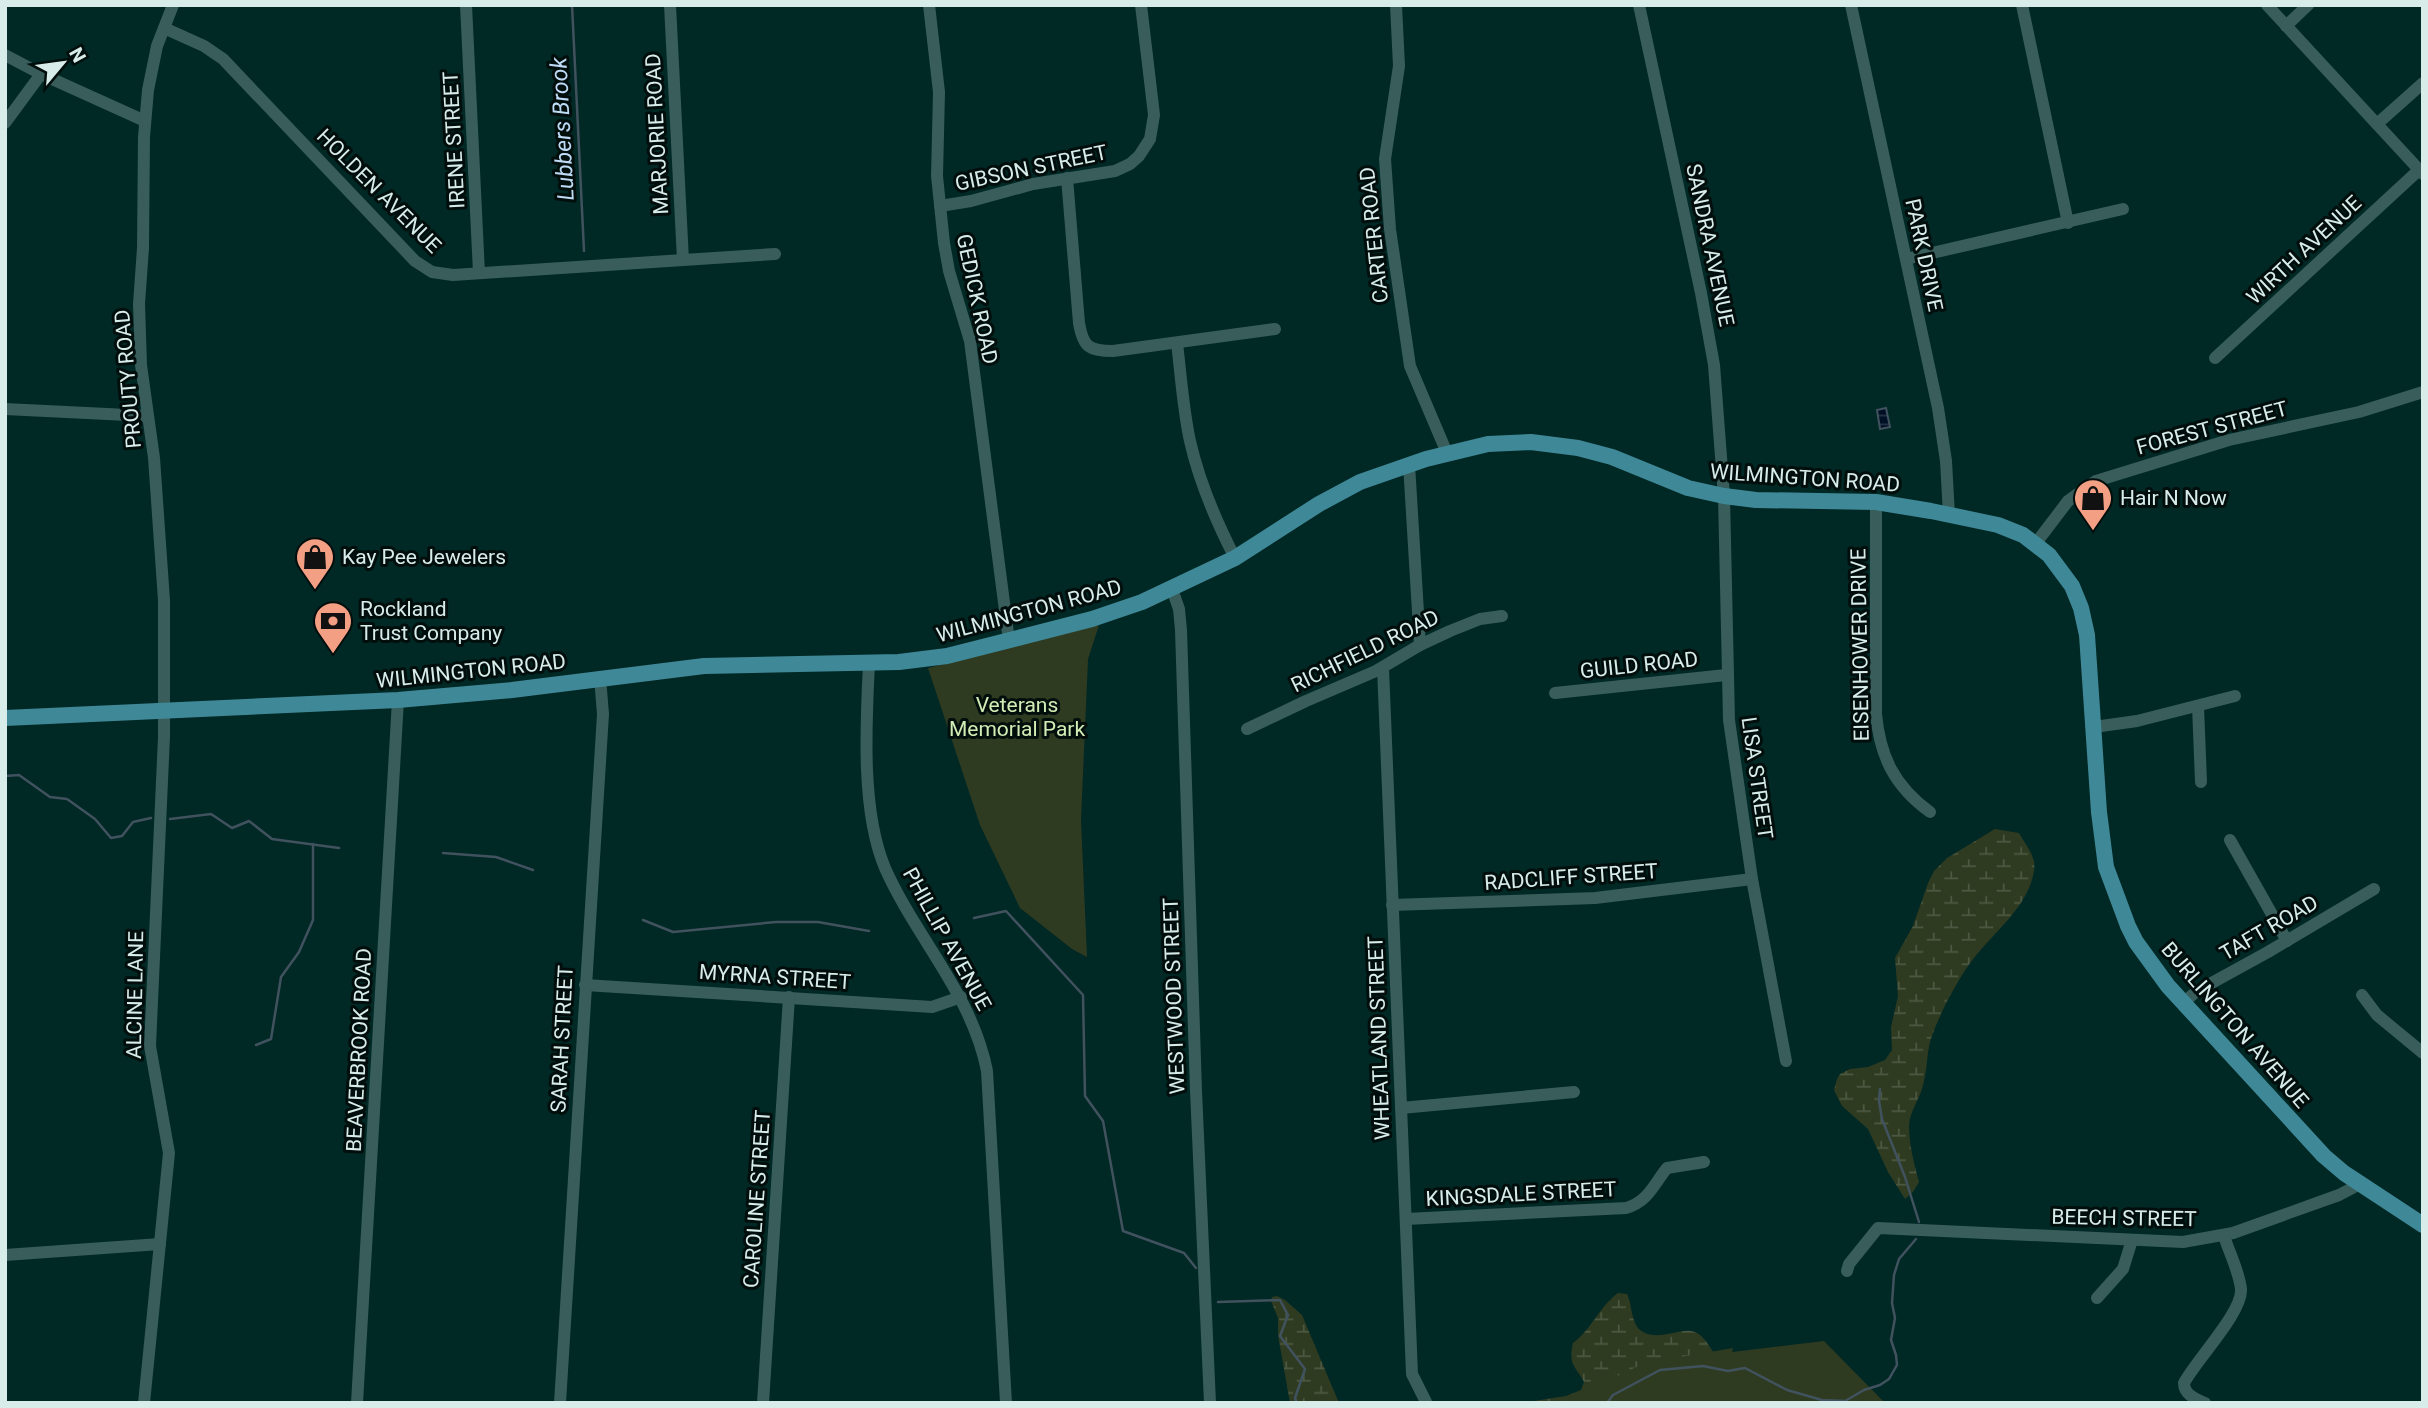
<svg xmlns="http://www.w3.org/2000/svg" width="2428" height="1408" viewBox="0 0 2428 1408" font-family="Roboto,sans-serif">
<style>
.wetland{fill:url(#wetland-marsh)}
.green{fill:#2f3b21}
.water{fill:url(#water-rules);stroke:#41525f;stroke-width:2}
.lines{fill:none;stroke-linecap:round;stroke-linejoin:round}
.stream{stroke:#41525f;stroke-width:2.5}
.minor{stroke:#385d5a;stroke-width:12}
.major{stroke:#3f8897;stroke-width:16}
.labels{text-anchor:middle;stroke-width:6;stroke-linejoin:round;paint-order:stroke}
.street-label{font-size:21px;fill:#d8edea;stroke:#010e0c}
.poi-label{font-size:21px;fill:#d8edea;stroke:#010e0c;text-anchor:start}
.park-label{font-size:21px;fill:#d1ecb4;stroke:#010e0c}
.water-label{font-size:23px;font-style:italic;fill:#bedaf5;stroke:#010e0c}
</style>
<defs>
<pattern id="wetland-marsh" width="20" height="14" patternUnits="userSpaceOnUse" patternTransform="scale(1.75)"><rect width="20" height="14" fill="#2f3b21"/><path d="M1 5h8M5 5V1M11 12h8M15 12V8" fill="none" stroke="#4c5841"/></pattern>
<pattern id="water-rules" width="6" height="5" patternUnits="userSpaceOnUse" patternTransform="scale(1.75)"><rect width="6" height="5" fill="#001024"/><path d="M0 2.5h6" fill="none" stroke="#243344"/></pattern>
</defs>
<rect width="100%" height="100%" fill="#002825"/>
<g class="wetland">
<path d="M1995 829 2019 833C2025 844 2037 857 2034 871 2028 907 1995 931 1974 958 1959 977 1942 1009 1933 1033 1926 1049 1928 1068 1923 1085 1920 1099 1910 1110 1909 1125 1909 1145 1914 1163 1919 1182L1913 1192 1905 1199 1888 1172 1868 1129 1842 1106 1834 1090 1837 1079 1840 1074 1850 1069 1868 1067 1885 1060 1892 1050 1891 1027 1898 996 1895 958 1913 926 1928 883 1934 871 1947 858Z"/>
<path d="M1618 1293 1627 1294C1632 1304 1631 1322 1640 1330 1660 1345 1685 1322 1700 1335 1708 1342 1714 1354 1720 1363L1641 1403H1521L1566 1396 1581 1390 1584 1382C1575 1365 1568 1365 1573 1343 1593 1328 1597 1309 1618 1293Z"/>
<path d="M1277 1296 1285 1300 1302 1315 1339 1403H1290L1278 1335V1318L1271 1301 1272 1297Z"/>
</g>
<g class="green">
<path d="M1099 625 1088 659 1081 820 1087 957 1072 949 1020 908 980 825 928 668Z"/>
<path d="M1824 1341 1885 1403H1559L1645 1363 1733 1348 1732 1352Z"/>
</g>
<path class="water" d="M1886 408 1890 427 1880 429 1877 410Z"/>
<g class="lines">
<g class="stream">
<path d="M572 5 584 251"/>
<path d="M5 776 19 775 50 797 67 799 95 819 111 838 122 836 133 822 151 818"/>
<path d="M170 819 211 814 232 828 249 821 272 839 339 848"/>
<path d="M443 853 496 857 533 870"/>
<path d="M974 918 1006 911 1083 995 1085 1096 1103 1121 1123 1231 1184 1253 1196 1268"/>
<path d="M643 920 673 932 776 922H818L869 931"/>
<path d="M256 1045 271 1039 281 977 299 952 313 920V844"/>
<path d="M1880 1089 1879 1101 1882 1119 1905 1177 1919 1222"/>
<path d="M1218 1302 1280 1300 1288 1315 1280 1336 1305 1369 1295 1398 1297 1403"/>
<path d="M1607 1403 1613 1395 1660 1370 1703 1366 1728 1371 1745 1368 1787 1390 1822 1400 1845 1401 1864 1390 1880 1385 1889 1379 1897 1365 1896 1355 1891 1340 1895 1318 1892 1303 1894 1275 1899 1259 1916 1239"/>
</g>
<g class="minor">
<path d="M466 5 479 273"/>
<path d="M670 5 683 260"/>
<path d="M929 5 939 92 937 176 944 243 949 271 970 341 1009 641"/>
<path d="M1396 5 1399 66 1385 159 1390 229 1410 366 1447 453"/>
<path d="M1639 5 1701 293 1714 365 1724 496 1729 720 1752 879 1786 1061"/>
<path d="M1851 5 1938 408 1946 461 1949 515"/>
<path d="M2022 5 2068 223"/>
<path d="M2267 5 2423 174"/>
<path d="M2286 26 2308 5"/>
<path d="M164 28 204 46 223 59 415 261 432 272 453 275 775 254"/>
<path d="M5 55 41 74 145 121"/>
<path d="M5 123 41 74"/>
<path d="M2377 124 2423 83"/>
<path d="M1067 178 1079 323C1083 347 1089 351 1113 351L1275 329"/>
<path d="M940 206 971 201 1033 184 1115 171 1130 164 1139 156 1150 139 1154 115 1141 5"/>
<path d="M1906 259 2123 209"/>
<path d="M1177 343C1181 376 1183 409 1190 441 1199 481 1216 521 1235 558"/>
<path d="M2215 358 2419 170"/>
<path d="M5 409 148 416"/>
<path d="M1409 464 1420 645"/>
<path d="M1876 502V714C1880 756 1894 786 1930 812"/>
<path d="M2036 543 2068 501 2096 481 2229 440 2359 412 2423 392"/>
<path d="M1172 589 1179 609 1181 630 1196 1091 1210 1403"/>
<path d="M869 663C866 724 861 811 885 868 916 938 972 994 987 1071L1006 1403"/>
<path d="M1383 668 1412 1374 1426 1402"/>
<path d="M1555 693 1726 675"/>
<path d="M2198 706 2201 782"/>
<path d="M2094 727 2137 721 2235 696"/>
<path d="M1247 729 1306 701 1376 671 1420 645 1450 631 1480 619 1502 616"/>
<path d="M2230 840 2287 941"/>
<path d="M1392 905 1595 898 1752 879"/>
<path d="M585 985 932 1007 961 997"/>
<path d="M2362 995 2377 1015 2423 1053"/>
<path d="M2184 1002 2197 991 2268 952 2374 889"/>
<path d="M1401 1108 1574 1092"/>
<path d="M1406 1219 1626 1208C1648 1202 1654 1184 1667 1168L1704 1162"/>
<path d="M5 1255 160 1244"/>
<path d="M1847 1271 1849 1264 1878 1228 2183 1242 2233 1233 2339 1195 2360 1184"/>
<path d="M2097 1298 2123 1269 2132 1240"/>
<path d="M144 1403 169 1153 150 1046 164 737V600L154 458 141 365 139 304 143 248 144 137 148 90 157 46 173 5"/>
<path d="M357 1403 398 700"/>
<path d="M560 1403 603 714 600 678"/>
<path d="M763 1403 789 997"/>
<path d="M2205 1403C2196 1399 2184 1395 2184 1383 2196 1360 2243 1312 2241 1289 2239 1271 2229 1252 2224 1236"/>
</g>
<path class="major" d="M5 718 398 700 512 690 704 666 899 662 947 656 1092 619 1142 602 1235 558 1319 504 1360 482 1426 459 1488 444 1531 442 1578 448 1612 457 1688 488 1724 496 1756 500 1876 502 1931 511 1998 525 2023 535 2049 555 2072 586 2081 608 2087 635 2099 812 2106 867 2128 926 2136 942 2168 986 2324 1156 2344 1173 2423 1225"/>
</g>
<defs>
<symbol id="shop-pin" viewBox="-11 -11 22 30"><path d="M0 17L-7.5 6A9.5 9.5 0 1 1 7.5 6Z" fill="#f39f83" stroke="#010e0c"/><path d="M-5-2.5h2.3a2.7 3.5 0 0 1 5.4 0H5L5.5 6h-11ZM-1.5-2.5h3a1.5 2.3 0 0 0-3 0Z" fill="#111"/></symbol>
<symbol id="bank-pin" viewBox="-11 -11 22 30"><path d="M0 17L-7.5 6A9.5 9.5 0 1 1 7.5 6Z" fill="#f39f83" stroke="#010e0c"/><path d="M-6-4H6V4H-6ZM0-2.3a2.3 2.3 0 1 0 0 4.6a2.3 2.3 0 1 0 0-4.6Z" fill="#111"/></symbol>
</defs>
<g fill-rule="evenodd">
<use href="#shop-pin" x="2071" y="476" width="44" height="60"/>
<use href="#shop-pin" x="293" y="535" width="44" height="60"/>
<use href="#bank-pin" x="311" y="599" width="44" height="60"/>
</g>
<g class="labels">
<g class="street-label">
<text transform="translate(657 134) rotate(-93)" y="7">MARJORIE ROAD</text>
<text transform="translate(454 140) rotate(-93)" y="7">IRENE STREET</text>
<text transform="translate(1031 168) rotate(-12)" y="7">GIBSON STREET</text>
<text transform="translate(379 191) rotate(45)" y="7">HOLDEN AVENUE</text>
<text transform="translate(1374 235) rotate(-96)" y="7">CARTER ROAD</text>
<text transform="translate(1710 245) rotate(78)" y="7">SANDRA AVENUE</text>
<text transform="translate(2304 250) rotate(-43)" y="7">WIRTH AVENUE</text>
<text transform="translate(1924 255) rotate(78)" y="7">PARK DRIVE</text>
<text transform="translate(977 299) rotate(78)" y="7">GEDICK ROAD</text>
<text transform="translate(128 379) rotate(-95)" y="7">PROUTY ROAD</text>
<text transform="translate(2212 428) rotate(-15)" y="7">FOREST STREET</text>
<text transform="translate(1805 478) rotate(4)" y="7">WILMINGTON ROAD</text>
<text transform="translate(1029 611) rotate(-15)" y="7">WILMINGTON ROAD</text>
<text transform="translate(1860 645) rotate(-91)" y="7">EISENHOWER DRIVE</text>
<text transform="translate(1365 651) rotate(-26)" y="7">RICHFIELD ROAD</text>
<text transform="translate(1639 665) rotate(-6)" y="7">GUILD ROAD</text>
<text transform="translate(471 671) rotate(-6)" y="7">WILMINGTON ROAD</text>
<text transform="translate(1757 778) rotate(82)" y="7">LISA STREET</text>
<text transform="translate(1571 877) rotate(-4)" y="7">RADCLIFF STREET</text>
<text transform="translate(2269 928) rotate(-30)" y="7">TAFT ROAD</text>
<text transform="translate(947 939) rotate(61)" y="7">PHILLIP AVENUE</text>
<text transform="translate(775 977) rotate(4)" y="7">MYRNA STREET</text>
<text transform="translate(135 995) rotate(-89)" y="7">ALCINE LANE</text>
<text transform="translate(1174 996) rotate(-92)" y="7">WESTWOOD STREET</text>
<text transform="translate(2235 1025) rotate(49)" y="7">BURLINGTON AVENUE</text>
<text transform="translate(1379 1038) rotate(-92)" y="7">WHEATLAND STREET</text>
<text transform="translate(562 1039) rotate(-87)" y="7">SARAH STREET</text>
<text transform="translate(359 1050) rotate(-87)" y="7">BEAVERBROOK ROAD</text>
<text transform="translate(1521 1194) rotate(-3)" y="7">KINGSDALE STREET</text>
<text transform="translate(757 1199) rotate(-86)" y="7">CAROLINE STREET</text>
<text transform="translate(2124 1218) rotate(1)" y="7">BEECH STREET</text>
</g>
<g class="poi-label">
<text x="2120" y="505">Hair N Now</text>
<text x="342" y="564">Kay Pee Jewelers</text>
<text x="360" y="616">Rockland<tspan x="360" dy="24">Trust Company</tspan></text>
</g>
<g class="park-label">
<text x="1017" y="712">Veterans<tspan x="1017" dy="24">Memorial Park</tspan></text>
</g>
<g class="water-label">
<text transform="translate(562 129) rotate(-93)" y="8">Lubbers Brook</text>
</g>
</g>
<rect width="2428" height="1408" fill="none" stroke="#d8edea" stroke-width="14"/>
<g transform="translate(63 63) rotate(61)" stroke="#010e0c" stroke-width="5" paint-order="stroke">
<path d="M0-5L12 26L0 18L-12 26Z" fill="#d8edea"/>
<text y="-10" font-size="19" font-weight="bold" text-anchor="middle" fill="#d8edea">N</text>
</g>
</svg>
